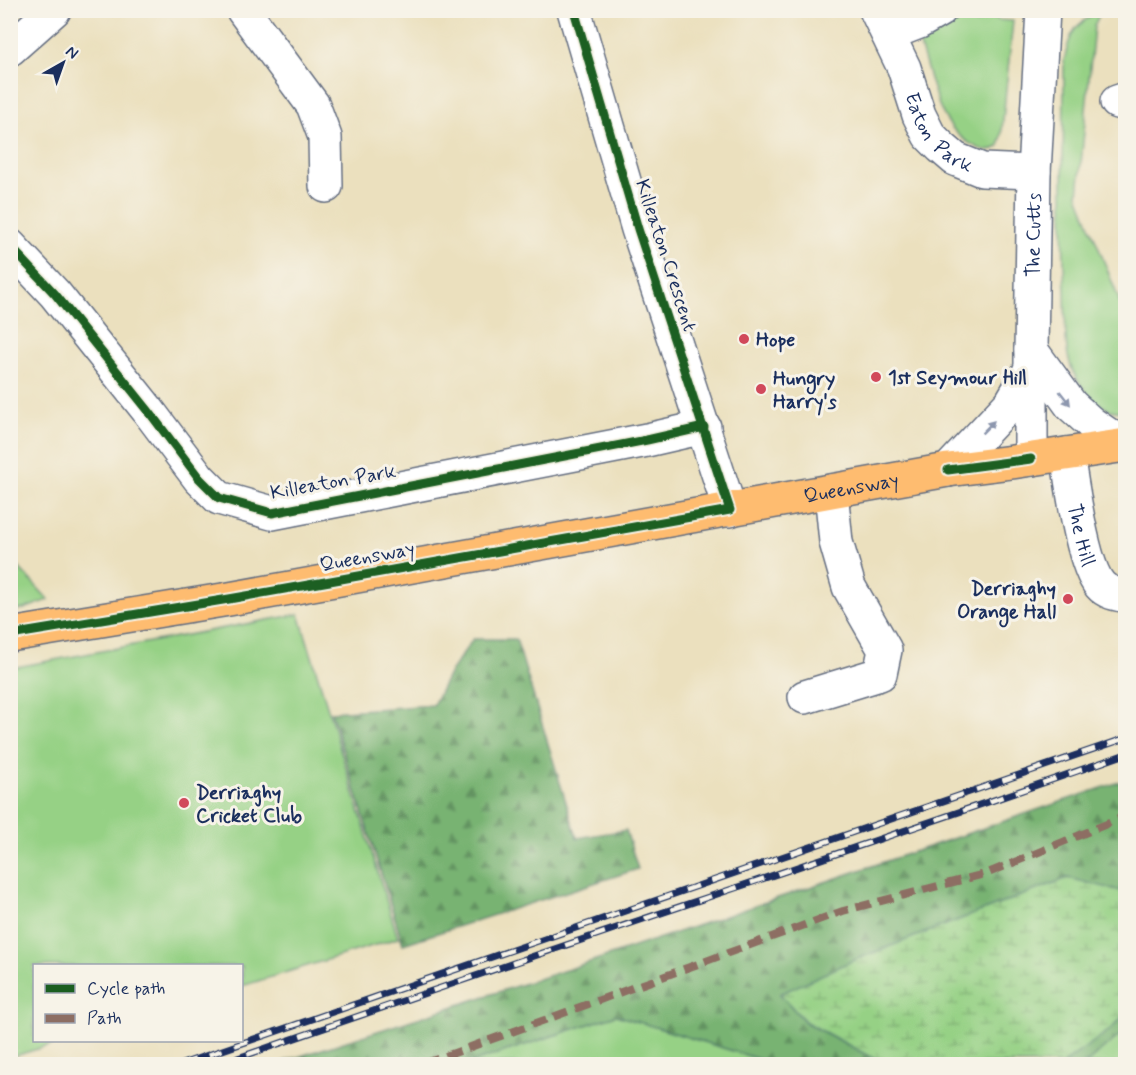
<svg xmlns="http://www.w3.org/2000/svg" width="1136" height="1075" viewBox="0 0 1136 1075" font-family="Mynerve,sans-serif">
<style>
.green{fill:#96d185;stroke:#588072;stroke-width:1.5}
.forest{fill:url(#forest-firs);stroke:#4a7168;stroke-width:1.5}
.wetland{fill:url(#wetland-marsh);stroke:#588072;stroke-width:1.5}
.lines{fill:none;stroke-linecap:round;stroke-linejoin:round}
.minor-casing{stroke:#646d80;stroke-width:36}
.major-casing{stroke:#646d80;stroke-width:36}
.minor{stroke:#fff;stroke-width:33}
.major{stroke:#febc70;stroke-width:33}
.rail-casing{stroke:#1b2f5e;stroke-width:7}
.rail{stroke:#f7f3e8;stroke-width:4.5;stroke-dasharray:14;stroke-linecap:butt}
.quiet{stroke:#8d6e63;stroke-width:8;stroke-dasharray:15 8;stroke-linecap:butt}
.cycleway-casing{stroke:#f7f3e8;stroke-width:13}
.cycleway{stroke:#1b5e20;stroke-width:9}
.oneway{fill:#8d97ae}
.poi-dot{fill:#d1495b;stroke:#f7f3e8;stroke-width:2}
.labels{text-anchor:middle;stroke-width:6;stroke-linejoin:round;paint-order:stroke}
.street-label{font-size:20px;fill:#1b2f5e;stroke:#f7f3e8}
.poi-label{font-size:20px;font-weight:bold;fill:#1b2f5e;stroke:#f7f3e8;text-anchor:start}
</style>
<defs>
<pattern id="forest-firs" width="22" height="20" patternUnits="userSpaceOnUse" patternTransform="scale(1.5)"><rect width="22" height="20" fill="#78b372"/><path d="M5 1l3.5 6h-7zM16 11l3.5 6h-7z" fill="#629261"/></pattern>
<pattern id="wetland-marsh" width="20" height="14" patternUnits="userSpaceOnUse" patternTransform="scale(1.5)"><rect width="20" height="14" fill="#96d185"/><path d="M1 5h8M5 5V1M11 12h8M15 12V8" fill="none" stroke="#7aaa70"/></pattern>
</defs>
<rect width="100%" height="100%" fill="#f7f3e8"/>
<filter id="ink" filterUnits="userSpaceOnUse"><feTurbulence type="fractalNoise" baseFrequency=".0167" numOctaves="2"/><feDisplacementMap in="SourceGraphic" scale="12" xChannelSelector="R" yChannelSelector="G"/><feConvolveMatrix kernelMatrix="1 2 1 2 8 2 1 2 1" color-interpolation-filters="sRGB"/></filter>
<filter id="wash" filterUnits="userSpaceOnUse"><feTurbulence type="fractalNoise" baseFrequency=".008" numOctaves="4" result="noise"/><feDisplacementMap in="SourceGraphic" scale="24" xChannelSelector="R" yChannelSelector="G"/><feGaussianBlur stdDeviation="1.35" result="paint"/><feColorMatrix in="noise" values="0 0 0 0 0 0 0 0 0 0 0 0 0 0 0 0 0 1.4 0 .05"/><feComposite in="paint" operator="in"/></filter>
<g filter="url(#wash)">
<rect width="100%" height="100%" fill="#ebe0be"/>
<g class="green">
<path d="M1101 11 1094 26 1078 195 1125 315V411C1098 416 1073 380 1068 356 1064 335 1066 312 1065 291 1061 215 1064 137 1064 61 1071 32 1072 25 1101 11Z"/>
<path d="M990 14 998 20 1013 21 1001 139 999 147C990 152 982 151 973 145 933 124 932 73 916 35L961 15 970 19 976 23Z"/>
<path d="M11 559 48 599V600L24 609 11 611Z"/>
<path d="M299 614 398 938 242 986V966H34V1040L64 1041 11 1057V668Z"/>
<path d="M616 1015 775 1064H467Z"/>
<path d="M1125 1031V1064H1085Z"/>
</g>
<g class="forest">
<path d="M473 639H516L577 838 626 830 638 869 403 944 331 712 433 705 450 672Z"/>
<path d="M1125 780V892L1067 878 852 961 780 994 806 1023 871 1057 893 1064H775L616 1015 467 1064H276L566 970Z"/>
<path d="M1125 1013V1031L1085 1064H1062L1111 1029Z"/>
</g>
<path class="wetland" d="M1068 878 1125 892 1126 1013 1111 1029 1062 1064H893L871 1057 806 1022 780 994 852 961Z"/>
</g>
<g filter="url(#ink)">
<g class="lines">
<defs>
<g id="minor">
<path d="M243 10 313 105 325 137 326 186"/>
<path d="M574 10 638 229 730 510"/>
<path id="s1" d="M876 10 904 68 919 115 929 135 941 147 955 159 982 170 1034 172"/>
<path d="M888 34 919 22 940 10"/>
<path d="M10 49 54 10"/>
<path d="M1117 102 1126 99"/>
<path d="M10 246 55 294 147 409 199 478 219 498 272 513 647 440 704 427"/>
<path d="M1031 350 1071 405 1092 424 1123 445"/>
<path id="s2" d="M1067 454C1072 484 1082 564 1100 585 1106 592 1117 595 1126 595"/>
<path id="s3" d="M1031 459V350L1034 172 1043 10"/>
<path d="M948 470 1011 403 1031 369"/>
<path d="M805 697 880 674 885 650 849 587 836 542 831 491"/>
</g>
<g id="major">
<path id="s4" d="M10 635 229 599 948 470 1012 462 1126 445"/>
</g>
</defs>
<use href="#minor" class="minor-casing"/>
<use href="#major" class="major-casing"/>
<use href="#minor" class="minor"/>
<use href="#major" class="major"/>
<defs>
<g id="rail">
<path d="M182 1064 1126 738"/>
<path d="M221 1064C521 958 825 860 1126 754"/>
</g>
</defs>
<use href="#rail" class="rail-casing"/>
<use href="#rail" class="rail"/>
<path class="quiet" d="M424 1064 843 911 988 873 1126 816"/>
<defs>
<g id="cycleway">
<path d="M10 246 55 294 147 409 199 478 219 498 272 513 647 440 704 427"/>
<path d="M948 470 1031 459"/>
<path d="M10 635 229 599 730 510 638 229 574 10"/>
</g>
</defs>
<use href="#cycleway" class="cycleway-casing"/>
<use href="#cycleway" class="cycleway"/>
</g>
<defs><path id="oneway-solid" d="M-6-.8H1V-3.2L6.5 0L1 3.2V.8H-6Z" transform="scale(1.5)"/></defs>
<g class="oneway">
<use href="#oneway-solid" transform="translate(1065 398) rotate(52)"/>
<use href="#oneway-solid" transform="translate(988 427) rotate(-45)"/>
</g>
</g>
<g class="poi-dot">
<circle cx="744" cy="339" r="6"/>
<circle cx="876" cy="377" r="6"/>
<circle cx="761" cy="389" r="6"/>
<circle cx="1068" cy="599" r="6"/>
<circle cx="184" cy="803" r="6"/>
</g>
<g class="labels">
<g class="street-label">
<text dy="7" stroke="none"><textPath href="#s1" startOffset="140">Eaton Park</textPath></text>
<text dy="7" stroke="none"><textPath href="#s3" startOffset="224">The Cutts</textPath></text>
<text transform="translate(667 255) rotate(72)" y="7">Killeaton Crescent</text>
<text transform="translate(333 481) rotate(-10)" y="7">Killeaton Park</text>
<text dy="7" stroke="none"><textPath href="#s4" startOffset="854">Queensway</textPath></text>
<text dy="7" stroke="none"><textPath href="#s2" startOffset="82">The Hill</textPath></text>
<text transform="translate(367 556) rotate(-10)" y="7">Queensway</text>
</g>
<g class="poi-label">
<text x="756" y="346">Hope</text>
<text x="888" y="384">1st Seymour Hill</text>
<text x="773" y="385">Hungry<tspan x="773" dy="23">Harry's</tspan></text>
<text x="1056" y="595" text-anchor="end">Derriaghy<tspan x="1056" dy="23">Orange Hall</tspan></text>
<text x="196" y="799">Derriaghy<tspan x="196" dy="23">Cricket Club</tspan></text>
</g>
</g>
<rect width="1136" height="1075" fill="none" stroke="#f7f3e8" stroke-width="36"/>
<rect x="33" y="964" width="210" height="78" fill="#f7f3e8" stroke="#9fa5b1" stroke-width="1.5"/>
<rect x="45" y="984" width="30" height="9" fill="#1b5e20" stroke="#9fa5b1" stroke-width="1.5"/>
<text x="87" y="994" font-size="18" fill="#1b2f5e">Cycle path</text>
<rect x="45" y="1014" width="30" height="9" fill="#8d6e63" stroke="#9fa5b1" stroke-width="1.5"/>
<text x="87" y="1024" font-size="18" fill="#1b2f5e">Path</text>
<g transform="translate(63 63) rotate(40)" stroke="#f7f3e8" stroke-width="4.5" paint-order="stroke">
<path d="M0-4.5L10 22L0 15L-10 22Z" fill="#1b2f5e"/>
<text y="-9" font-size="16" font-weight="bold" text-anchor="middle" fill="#1b2f5e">N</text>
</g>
</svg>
